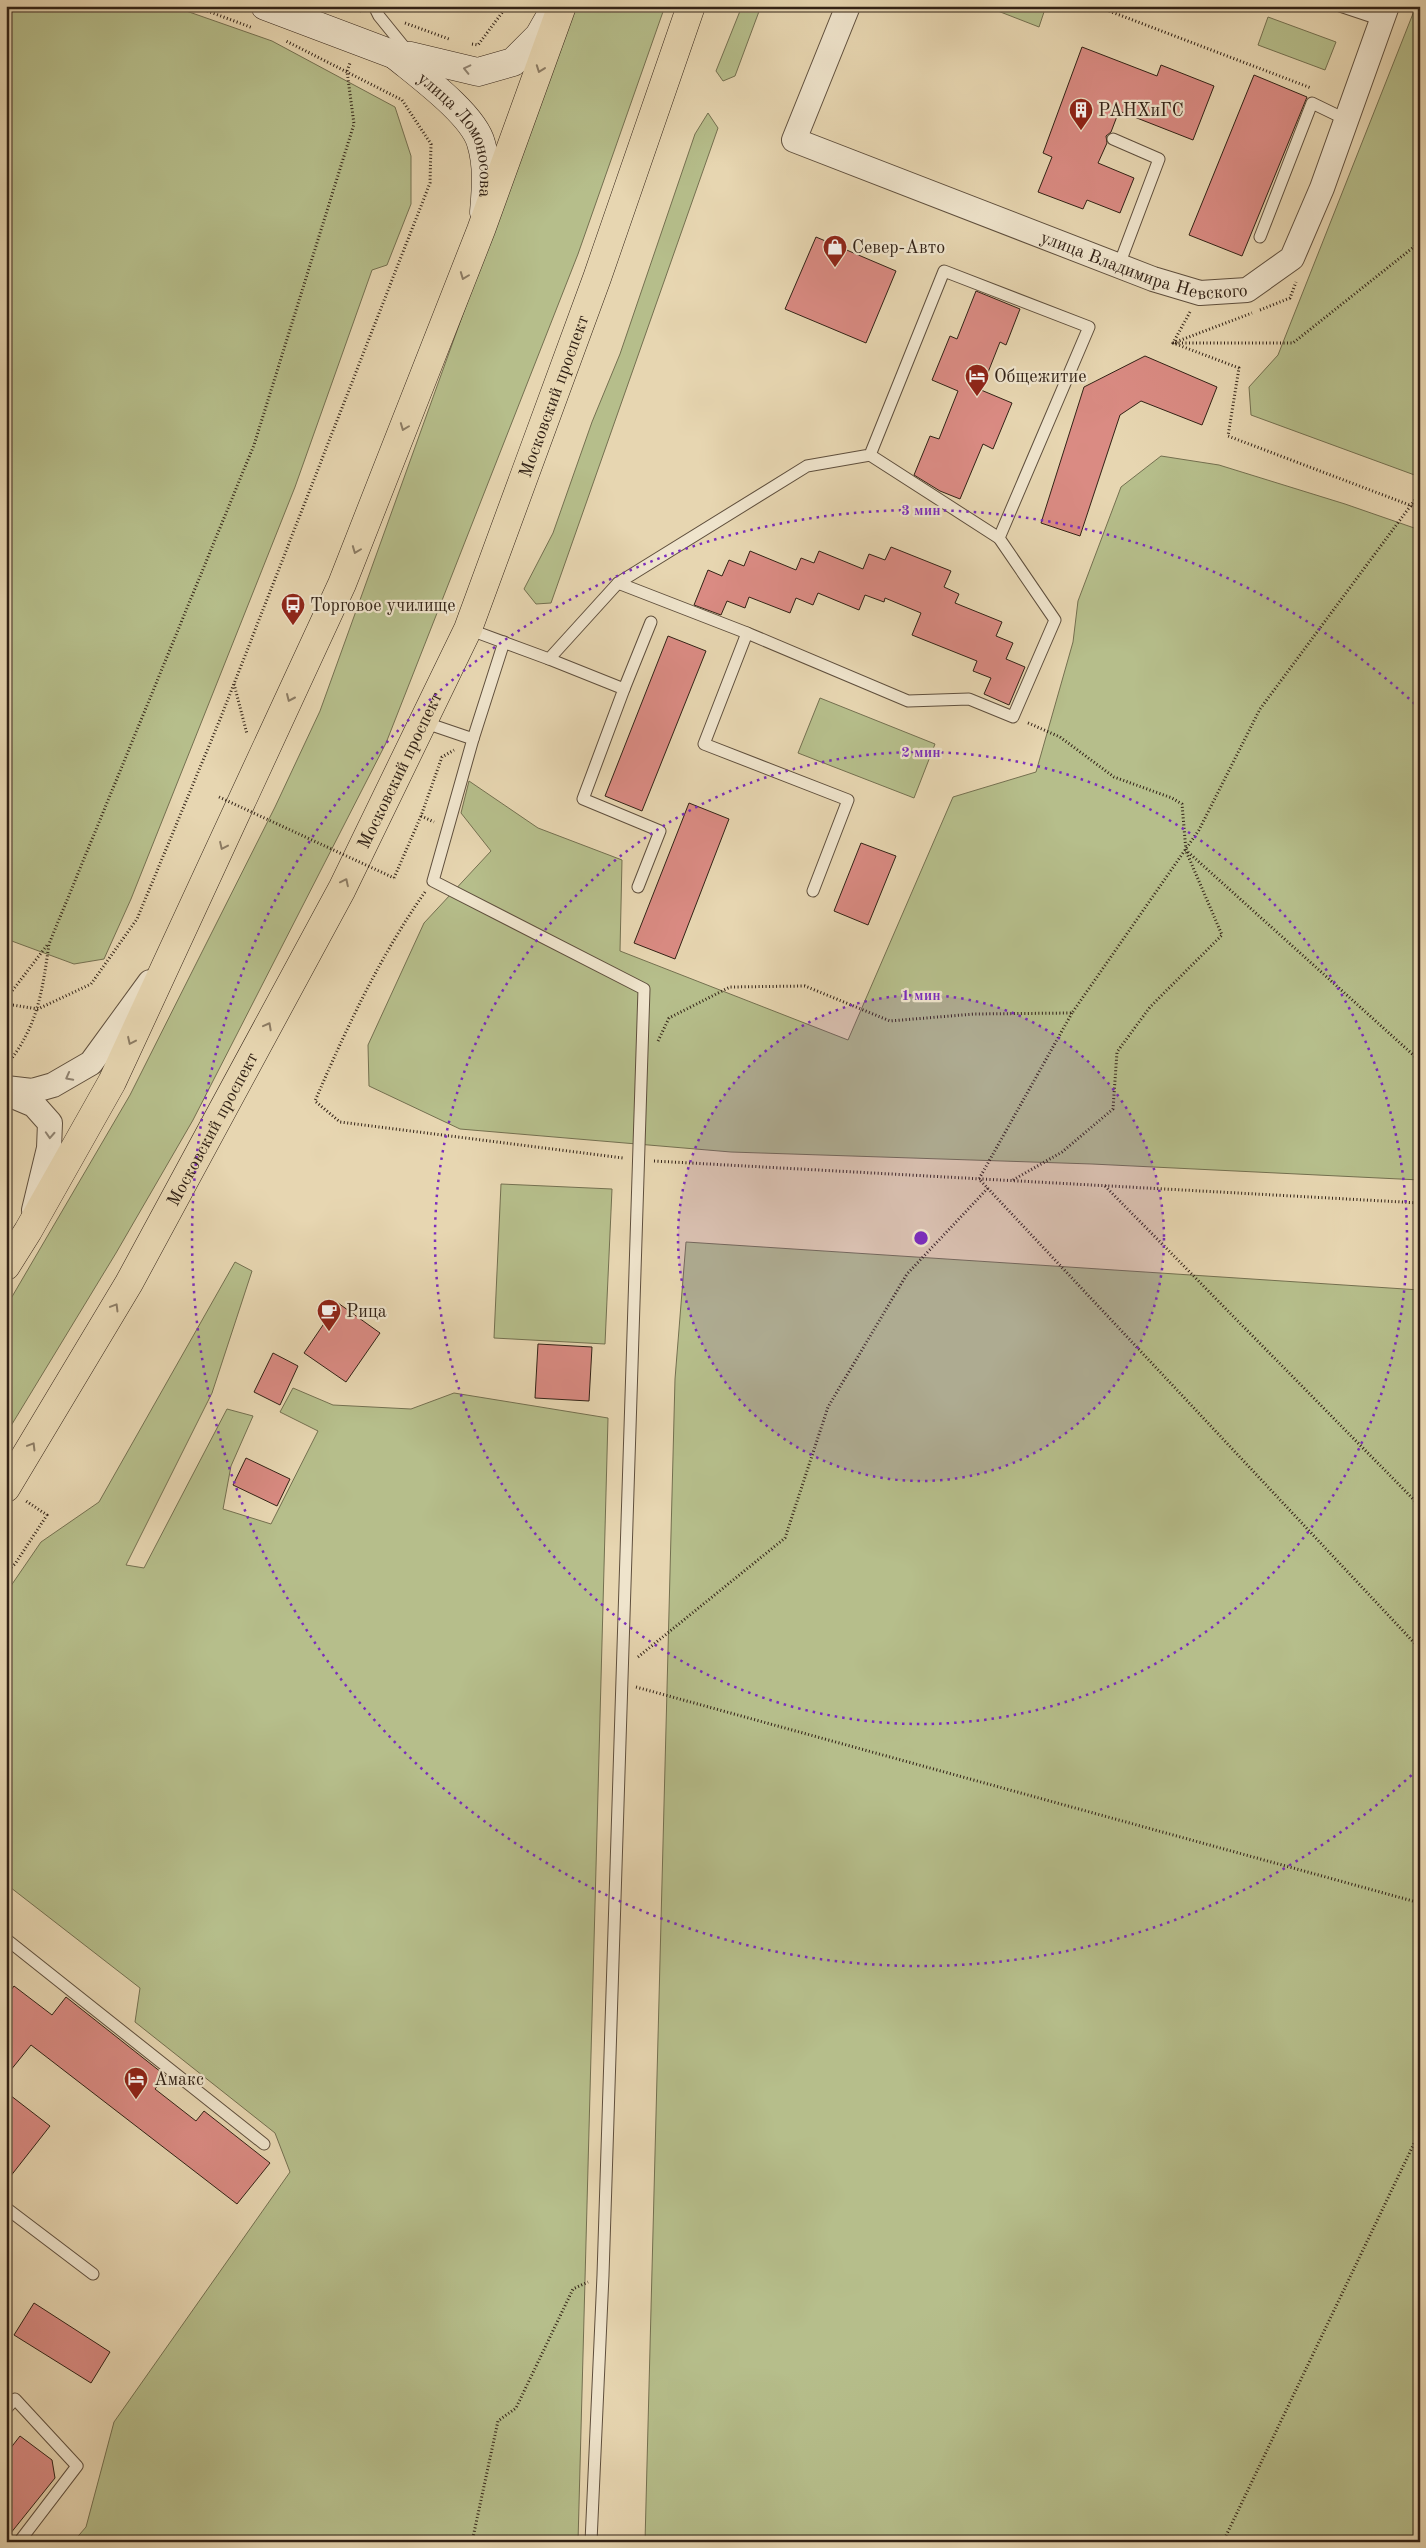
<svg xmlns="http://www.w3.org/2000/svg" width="1426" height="2548" viewBox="0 0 1426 2548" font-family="'Old Standard TT',serif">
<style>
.green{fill:#b6be8b;stroke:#747050}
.building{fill:#da8b83;stroke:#322216}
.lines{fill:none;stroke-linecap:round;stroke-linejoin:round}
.lane-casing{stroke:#5f4f3d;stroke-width:13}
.street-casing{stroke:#5f4f3d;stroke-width:26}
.secondary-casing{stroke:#322216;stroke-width:29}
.primary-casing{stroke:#322216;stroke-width:29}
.path{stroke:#322216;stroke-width:3;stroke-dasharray:1 2.5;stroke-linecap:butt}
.lane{stroke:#efe4cc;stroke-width:11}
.street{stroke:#efe4cc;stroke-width:24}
.secondary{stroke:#efe4cc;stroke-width:28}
.primary{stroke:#e7d6b1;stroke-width:28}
.path-bridge{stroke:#322216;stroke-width:3;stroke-dasharray:1 2.5;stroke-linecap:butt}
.oneway{stroke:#908371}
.oneway2{stroke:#8c7c64}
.ring{fill:none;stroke:#7b2cbf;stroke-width:2.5;stroke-dasharray:2.5 5}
.labels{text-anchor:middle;stroke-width:4.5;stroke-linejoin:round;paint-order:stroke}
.poi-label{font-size:18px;fill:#322216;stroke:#efe4cc;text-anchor:start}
.street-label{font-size:18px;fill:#322216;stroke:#efe4cc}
.centre{fill:#7b2cbf;stroke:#efe4cc;stroke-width:2.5}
.ring-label{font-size:15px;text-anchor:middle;font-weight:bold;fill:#7b2cbf;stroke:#efe4cc;stroke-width:4.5;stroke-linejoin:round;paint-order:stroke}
</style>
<rect width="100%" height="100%" fill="#e7d6b1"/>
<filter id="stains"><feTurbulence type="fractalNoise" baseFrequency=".004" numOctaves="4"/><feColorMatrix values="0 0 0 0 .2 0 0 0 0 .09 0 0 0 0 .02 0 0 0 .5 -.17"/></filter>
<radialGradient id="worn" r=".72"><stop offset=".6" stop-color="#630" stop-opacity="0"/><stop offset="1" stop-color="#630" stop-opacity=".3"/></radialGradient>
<g class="green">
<path d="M6 6H172L272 41 395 107 411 156V204L387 265 372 270 295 487 131 899 104 959 74 964 9 940 6 937Z"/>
<path d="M574 6H665L578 254 386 743 193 1120 116 1253 6 1434V1307L130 1095 275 807 320 711Z"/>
<path d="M742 6H761L735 76 723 81 716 71Z"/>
<path d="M985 6H1046L1039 27Z"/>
<path d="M1416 6H1420V477L1251 415 1249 387 1278 355Z"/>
<path d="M1268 17 1336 42 1325 70 1258 45Z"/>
<path d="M708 113 718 128 551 603 536 604 524 589 553 533 592 422 620 354 695 134Z"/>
<path d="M1161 456 1219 465 1345 504 1420 530V1180L1092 1164 731 1152 460 1129 369 1086 368 1045 424 923 491 851 461 813 469 781 538 828 622 860 620 951 848 1040 953 797 1036 772 1073 642 1078 601 1121 487Z"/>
<path d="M820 698 935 744 914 798 798 753Z"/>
<path d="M501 1184 612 1189 605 1344 494 1338Z"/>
<path d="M686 1242 1420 1290V2542H645L675 1379Z"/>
<path d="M235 1262 252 1271 212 1393 126 1565 144 1568 227 1409 253 1416 231 1466 223 1509 271 1524 318 1431 280 1412 293 1388 333 1405 411 1409 454 1393 608 1418 578 2542H73L86 2527 114 2422 290 2172 275 2133 135 2022 140 1988 6 1884V1593L41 1542 99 1502Z"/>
</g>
<g class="building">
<path d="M1082 47 1157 76 1161 65 1214 86 1193 140 1119 111 1111 132 1106 136 1107 143 1098 163 1134 178 1120 213 1087 200 1083 209 1038 192 1052 157 1043 153Z"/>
<path d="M1254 75 1307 97 1242 256 1189 235Z"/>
<path d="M816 237 896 271 866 343 785 309Z"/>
<path d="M976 291 1020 309 1006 345 1000 342 981 390 1012 403 993 449 983 444 960 499 940 491 914 475 930 436 939 439 958 391 932 380 950 336 957 339Z"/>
<path d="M1145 356 1217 387 1202 425 1141 401 1120 415 1080 536 1041 523 1084 387Z"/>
<path d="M891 547 951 571 944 587 959 594 955 603 1002 622 996 636 1013 643 1006 659 1025 667 1009 705 984 694 991 678 973 671 977 661 912 635 921 613 885 598 884 602 865 595 859 610 818 593 813 605 796 598 790 613 749 597 745 608 727 601 721 615 694 605 708 570 722 576 729 560 744 566 750 551 796 570 801 558 814 563 819 551 863 569 869 554 885 560Z"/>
<path d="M668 636 706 651 642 811 605 796Z"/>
<path d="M689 803 729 819 675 959 634 943Z"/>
<path d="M861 843 896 856 868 925 834 911Z"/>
<path d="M338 1303 380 1333 346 1382 304 1353Z"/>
<path d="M538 1344 592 1347 589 1401 535 1398Z"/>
<path d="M273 1353 298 1366 280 1405 254 1392Z"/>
<path d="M246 1458 290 1479 277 1506 233 1485Z"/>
<path d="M14 1986 52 2015 66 1997 166 2076 155 2089 196 2121 204 2111 270 2163 237 2204 31 2045 6 2076V1997Z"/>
<path d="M6 2092 50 2126 6 2182Z"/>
<path d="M34 2303 110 2352 91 2383 14 2335Z"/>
<path d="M20 2436 52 2460 55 2478 6 2539V2454Z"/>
</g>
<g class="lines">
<defs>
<g id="lane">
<path d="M374 6 379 16 409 53"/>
<path d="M1340 6 1382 20"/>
<path d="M1113 139 1159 159 1119 265"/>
<path d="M1260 237 1312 103 1347 120"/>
<path d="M870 455 999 538"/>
<path d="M618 583 747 633 704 744 848 800 813 891"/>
<path d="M468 629 549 659 618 583 807 466 870 455 944 271 1089 327 999 538 1055 620 1013 717 969 699 908 701 747 633"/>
<path d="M504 642 473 739 433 881 644 989 603 2275 591 2542"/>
<path d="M549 659 624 689 583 799 660 831 638 887"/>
<path d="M624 689 651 622"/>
<path d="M423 722 473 739"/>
<path d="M6 1939 264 2144"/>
<path d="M6 2208 93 2274"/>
<path d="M6 2409 15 2399 77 2466 19 2542"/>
</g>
<g id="street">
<path id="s1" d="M848 6 794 140 1153 279 1200 293 1247 290 1292 258 1322 188 1387 6"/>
<path d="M6 1088 32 1091 53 1085 91 1063 150 982"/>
<path d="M8 1094 34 1105 50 1123 49 1148 34 1210"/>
</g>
<g id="secondary">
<path d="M265 6 395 55 411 56 478 72 513 62 539 36 555 8"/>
<path id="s2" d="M395 55C419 75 473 114 481 143 488 166 486 189 484 212"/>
</g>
<g id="primary">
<path d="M6 1266 28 1231 112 1082 342 584 481 230 562 6"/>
<path id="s3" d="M6 1488 129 1283 342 889 468 629 597 278 691 6"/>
</g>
</defs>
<use href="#lane" class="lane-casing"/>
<use href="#street" class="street-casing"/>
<use href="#secondary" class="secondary-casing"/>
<use href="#primary" class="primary-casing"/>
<g class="path">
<path d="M194 6 253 28"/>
<path d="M347 6 361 11"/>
<path d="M1096 6 1311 88"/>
<path d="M405 23 449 39"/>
<path d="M472 44 478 45 507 6"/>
<path d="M1260 310 1290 298 1296 282"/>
<path d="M1190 312 1173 343 1239 368 1228 436 1420 509"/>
<path d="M1173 343 1252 313"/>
<path d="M1175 343H1293L1420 242"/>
<path d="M234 684 247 734"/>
<path d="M421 816 434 822"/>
<path d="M1188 852 1420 1061"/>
<path d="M394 878 421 816 442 757 454 750"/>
<path d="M425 892C380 956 346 1029 315 1101L340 1122 623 1158"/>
<path d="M6 999 48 944"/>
<path d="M6 1004 38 1009 91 984 137 919 221 717 430 183 431 144 402 100 286 41"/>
<path d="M1072 1013 979 1179 1420 1649"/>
<path d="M658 1041 669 1018 730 987 805 986 890 1021 974 1014 1072 1013 1199 830 1260 709 1420 493"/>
<path d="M6 1066C38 1026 42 993 49 944L254 445 354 124 347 71 350 63"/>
<path d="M654 1161 1420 1203"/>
<path d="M1013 1180 1062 1152 1113 1109 1117 1052 1150 1007 1222 935 1186 851 1182 804 1172 798 1114 777 1060 737 1026 722"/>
<path d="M1105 1186 1420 1506"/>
<path d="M6 1572 15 1564 47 1515 26 1501"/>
<path d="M638 1657 785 1538 828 1407 907 1274 988 1188"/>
<path d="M636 1687 1420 1903"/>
<path d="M472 2542 498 2421 516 2408 573 2289 588 2282"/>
<path d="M1223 2542 1420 2131"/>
</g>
<use href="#lane" class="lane"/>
<use href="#street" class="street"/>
<use href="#secondary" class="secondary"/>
<use href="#primary" class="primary"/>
<path class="path-bridge" d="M219 797 394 878"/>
</g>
<defs><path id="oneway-chevron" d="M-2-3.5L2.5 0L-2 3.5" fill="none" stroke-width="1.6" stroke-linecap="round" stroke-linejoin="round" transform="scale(1.25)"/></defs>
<g class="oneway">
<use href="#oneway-chevron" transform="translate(467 69) rotate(-167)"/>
<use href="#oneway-chevron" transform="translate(69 1077) rotate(152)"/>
<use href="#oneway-chevron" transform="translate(50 1135) rotate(93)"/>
</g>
<g class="oneway2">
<use href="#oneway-chevron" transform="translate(540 69) rotate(110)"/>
<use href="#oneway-chevron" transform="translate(464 276) rotate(111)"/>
<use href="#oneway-chevron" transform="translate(404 427) rotate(111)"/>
<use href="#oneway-chevron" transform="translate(356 550) rotate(111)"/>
<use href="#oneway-chevron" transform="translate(290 698) rotate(114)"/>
<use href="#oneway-chevron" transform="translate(223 846) rotate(115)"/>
<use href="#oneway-chevron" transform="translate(345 882) rotate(-64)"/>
<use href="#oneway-chevron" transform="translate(268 1026) rotate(-62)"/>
<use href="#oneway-chevron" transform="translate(131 1041) rotate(115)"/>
<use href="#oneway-chevron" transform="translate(115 1307) rotate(-59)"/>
<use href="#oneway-chevron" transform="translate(32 1446) rotate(-59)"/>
</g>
<circle cx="921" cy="1238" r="243" fill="#7b2cbf" fill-opacity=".12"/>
<g class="ring">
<circle cx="921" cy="1238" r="243"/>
<circle cx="921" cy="1238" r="486"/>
<path d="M1417 1770A728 728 0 1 1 1417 706"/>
</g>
<defs>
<symbol id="building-pin" viewBox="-11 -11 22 30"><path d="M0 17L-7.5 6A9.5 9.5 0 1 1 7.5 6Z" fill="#8f2418" stroke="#efe4cc"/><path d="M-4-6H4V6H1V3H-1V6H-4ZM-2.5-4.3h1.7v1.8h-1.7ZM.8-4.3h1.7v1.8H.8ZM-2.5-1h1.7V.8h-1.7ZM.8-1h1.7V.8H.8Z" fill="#fff"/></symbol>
<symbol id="shop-pin" viewBox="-11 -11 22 30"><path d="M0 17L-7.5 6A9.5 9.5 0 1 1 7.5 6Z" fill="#8f2418" stroke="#efe4cc"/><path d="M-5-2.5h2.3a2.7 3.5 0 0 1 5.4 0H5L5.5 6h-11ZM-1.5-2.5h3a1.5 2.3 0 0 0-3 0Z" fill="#fff"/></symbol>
<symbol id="hotel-pin" viewBox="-11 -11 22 30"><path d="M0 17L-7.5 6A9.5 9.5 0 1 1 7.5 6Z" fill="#8f2418" stroke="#efe4cc"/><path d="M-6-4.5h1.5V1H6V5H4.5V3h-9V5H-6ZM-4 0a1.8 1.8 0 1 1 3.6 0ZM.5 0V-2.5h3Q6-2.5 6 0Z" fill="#fff"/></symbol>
<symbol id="bus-pin" viewBox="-11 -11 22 30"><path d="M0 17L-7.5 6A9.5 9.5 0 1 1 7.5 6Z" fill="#8f2418" stroke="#efe4cc"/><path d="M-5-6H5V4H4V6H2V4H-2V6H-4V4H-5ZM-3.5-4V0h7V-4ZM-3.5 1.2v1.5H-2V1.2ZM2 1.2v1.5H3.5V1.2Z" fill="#fff"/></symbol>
<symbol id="cafe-pin" viewBox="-11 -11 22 30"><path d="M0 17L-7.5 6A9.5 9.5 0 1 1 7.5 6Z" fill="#8f2418" stroke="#efe4cc"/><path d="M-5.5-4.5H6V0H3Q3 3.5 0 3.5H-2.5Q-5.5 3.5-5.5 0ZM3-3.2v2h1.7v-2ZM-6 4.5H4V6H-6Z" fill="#fff"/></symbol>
</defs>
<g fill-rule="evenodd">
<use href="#building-pin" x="1067" y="96" width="28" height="38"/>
<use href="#shop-pin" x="821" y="233" width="28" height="38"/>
<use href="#hotel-pin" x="963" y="362" width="28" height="38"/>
<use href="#bus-pin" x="279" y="591" width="28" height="38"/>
<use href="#cafe-pin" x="315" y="1297" width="28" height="38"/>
<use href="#hotel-pin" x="122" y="2065" width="28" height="38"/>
</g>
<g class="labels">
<g class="poi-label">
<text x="1098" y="116">РАНХиГС</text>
<text x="852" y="253">Север-Авто</text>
<text x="994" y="382">Общежитие</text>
<text x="310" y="611">Торговое училище</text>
<text x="346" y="1317">Рица</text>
<text x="154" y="2085">Амакс</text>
</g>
<g class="street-label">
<text dy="6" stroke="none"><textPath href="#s2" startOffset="106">улица Ломоносова</textPath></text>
<text dy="6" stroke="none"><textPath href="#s1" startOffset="518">улица Владимира Невского</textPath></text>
<text dy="6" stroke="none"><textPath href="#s3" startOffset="1224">Московский проспект</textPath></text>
<text dy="6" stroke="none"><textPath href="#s3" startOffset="819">Московский проспект</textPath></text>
<text dy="6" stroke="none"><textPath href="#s3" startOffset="414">Московский проспект</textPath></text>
</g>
</g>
<circle cx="921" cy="1238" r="8" class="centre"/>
<g class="ring-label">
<text x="921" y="515">3 мин</text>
<text x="921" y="757">2 мин</text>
<text x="921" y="1000">1 мин</text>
</g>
<rect width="1426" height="2548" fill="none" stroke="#e7d6b1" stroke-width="25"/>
<rect x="8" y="8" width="1411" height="2533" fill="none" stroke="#322216" stroke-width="2.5"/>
<rect x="12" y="12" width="1401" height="2523" fill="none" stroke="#322216"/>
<rect width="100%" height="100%" filter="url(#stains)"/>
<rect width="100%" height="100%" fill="url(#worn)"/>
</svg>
